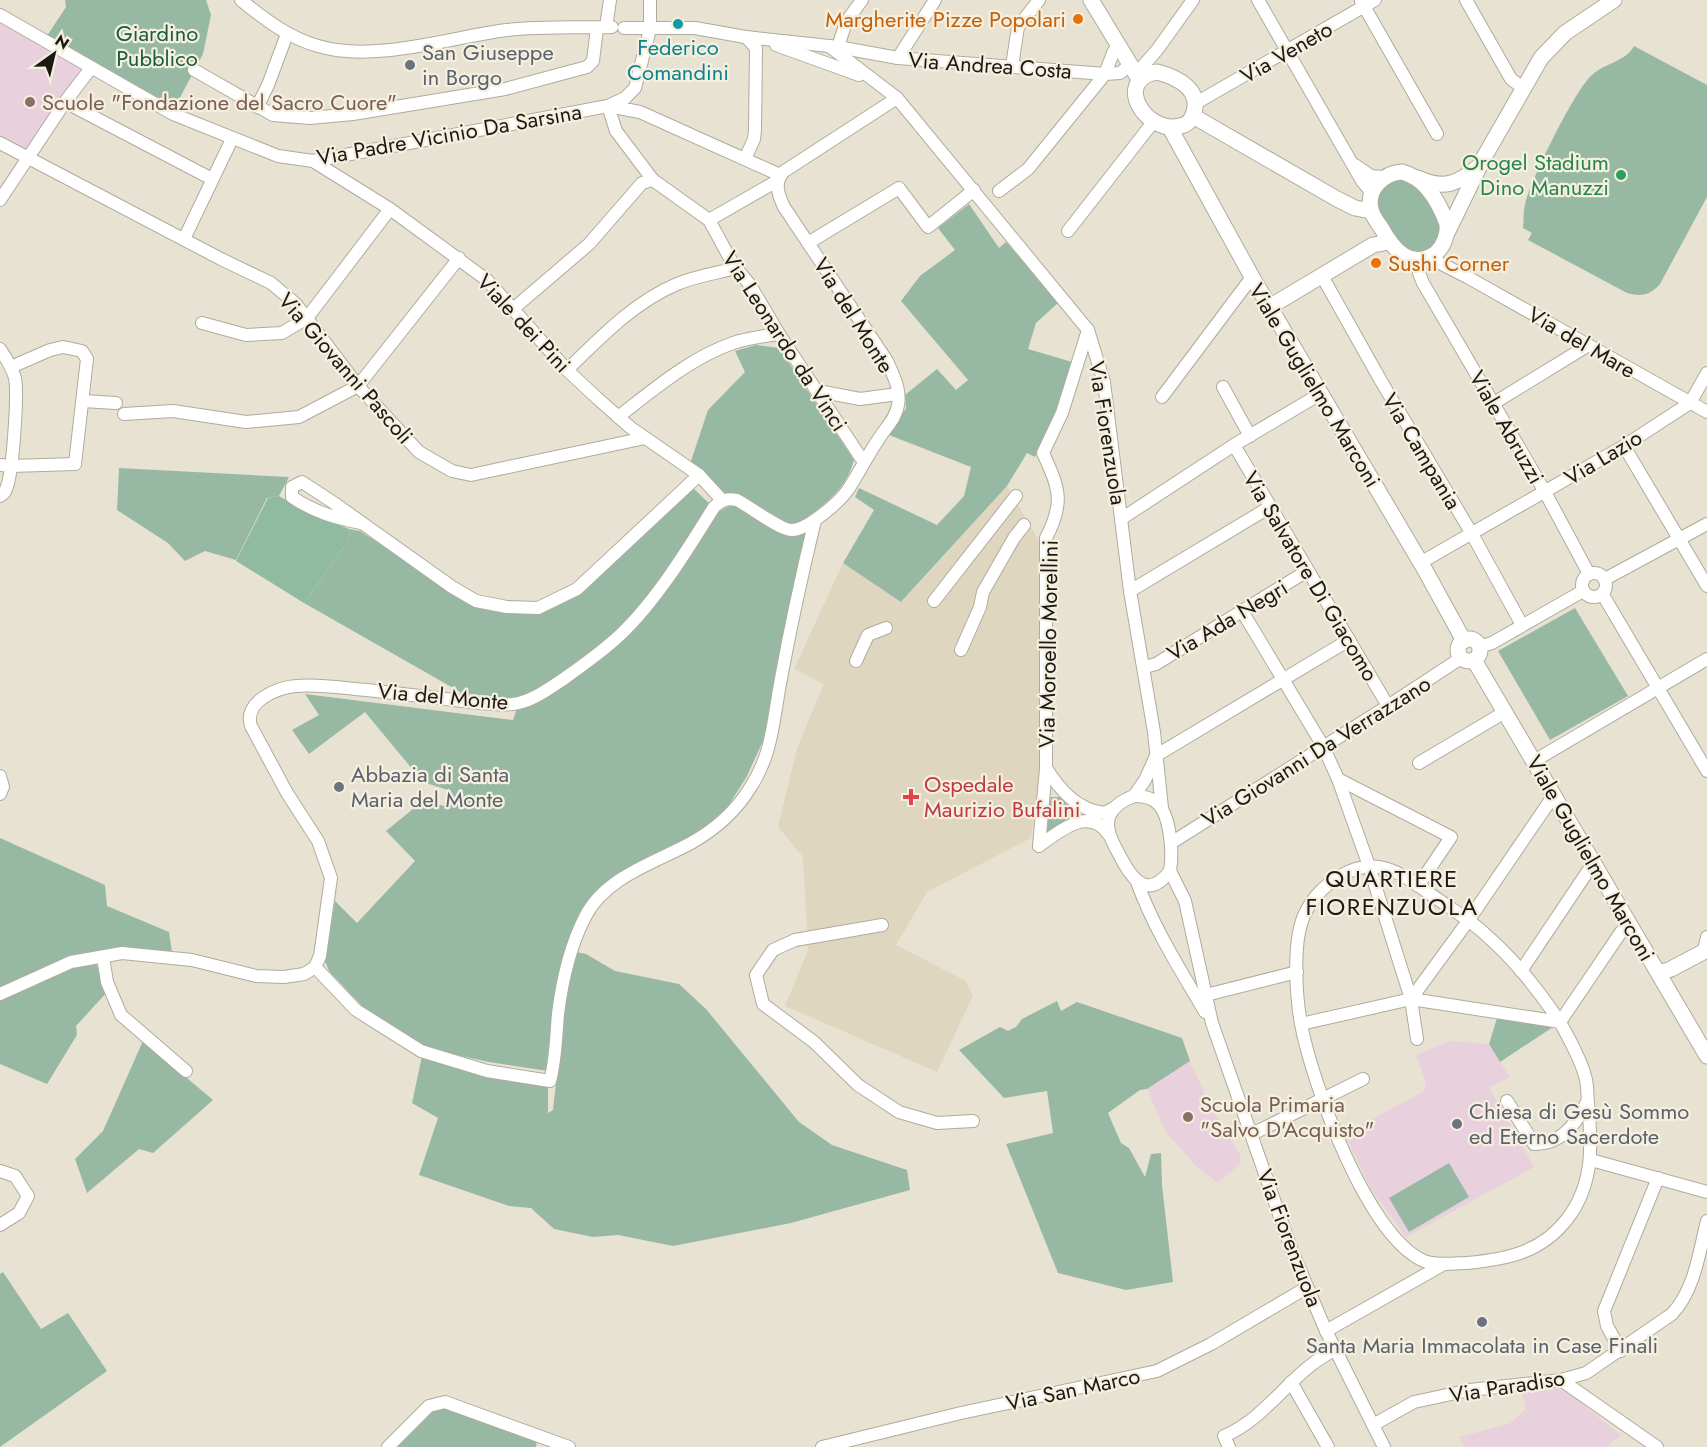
<svg xmlns="http://www.w3.org/2000/svg" width="1707" height="1447" viewBox="0 0 1707 1447" font-family="Jost,sans-serif">
<style>
.built{fill:#dfd6c0}
.education{fill:#e8d1dc}
.green{fill:#97b9a4}
.forest{fill:#91bba1}
.lines{fill:none;stroke-linecap:round;stroke-linejoin:round}
.minor-casing{stroke:#b1ab9d;stroke-width:14}
.major-casing{stroke:#b1ab9d;stroke-width:17}
.minor{stroke:#fff;stroke-width:12}
.major{stroke:#fff;stroke-width:15}
.food-dot{fill:#e8710a;stroke:#f5efdf;stroke-width:2}
.culture-dot{fill:#0f9aa8;stroke:#f5efdf;stroke-width:2}
.worship-dot{fill:#6b7280;stroke:#f5efdf;stroke-width:2}
.education-dot{fill:#8d6e63;stroke:#f5efdf;stroke-width:2}
.leisure-dot{fill:#2e9e5b;stroke:#f5efdf;stroke-width:2}
.health-dot{fill:#e0444e;stroke:#f5efdf;stroke-width:2}
.labels{text-anchor:middle;stroke-width:4.5;stroke-linejoin:round;paint-order:stroke}
.food-label{font-size:22px;fill:#c56008;stroke:#f5efdf;text-anchor:end}
.park-label{font-size:22px;fill:#165c3a;stroke:#f5efdf}
.culture-label{font-size:22px;fill:#0d838f;stroke:#f5efdf}
.worship-label{font-size:22px;fill:#5b616d;stroke:#f5efdf;text-anchor:start}
.street-label{font-size:22px;fill:#1c1914;stroke:#f5efdf}
.education-label{font-size:22px;fill:#785e54;stroke:#f5efdf;text-anchor:start}
.leisure-label{font-size:22px;fill:#27864d;stroke:#f5efdf;text-anchor:end}
.health-label{font-size:22px;fill:#be3a42;stroke:#f5efdf;text-anchor:start}
.neighbourhood-label{font-size:24px;letter-spacing:1.5px;fill:#1c1914;stroke:#f5efdf}
</style>
<rect width="100%" height="100%" fill="#e8e2d2"/>
<path class="built" d="M1007 486 1043 548 1041 767 1031 838 927 892 896 945 966 981 973 996 937 1072 785 1006 808 950 803 857 778 827 797 748 824 684 794 669 843 563 902 602Z"/>
<g class="education">
<path d="M0 20 83 69 27 149 0 136Z"/>
<path d="M1450 1041 1489 1044 1510 1077 1489 1087 1534 1167 1406 1237 1371 1189 1345 1134 1424 1091 1426 1084 1416 1055Z"/>
<path d="M1190 1061 1208 1101 1240 1155V1164L1218 1183 1197 1167 1166 1132 1147 1089Z"/>
<path d="M1562 1383 1581 1397V1403L1621 1435 1606 1447H1465L1459 1437 1509 1424 1526 1409 1522 1393 1543 1391 1544 1384Z"/>
</g>
<g class="green">
<path d="M65 0H206L211 15 203 54 175 107 47 36 66 7Z"/>
<path d="M1634 46 1707 85V197L1660 284C1650 295 1642 297 1627 293L1528 240 1532 233 1523 228C1524 220 1523 212 1525 205 1529 183 1576 87 1593 74 1606 63 1626 61 1634 46Z"/>
<path d="M1393 178 1418 183 1444 225 1443 234 1430 251 1421 253 1404 251 1375 209 1377 194Z"/>
<path d="M969 204 999 248 1006 242 1059 302 1036 323 1028 349 1072 362 1052 423 1035 457 1027 453 1007 486 901 602 843 563 874 510 855 497 859 488 937 525 964 496 971 467 889 435 906 408 905 395 937 369 956 390 968 380 901 301 920 276 955 250 938 228Z"/>
<path d="M756 345 779 348 854 460C847 487 828 502 806 518L810 528 763 741 747 776 727 808 697 833 585 909 548 1071 489 1062 442 1052 422 1046 362 1006 329 971 325 961 335 901 357 923 415 861 386 831 424 800 444 806 448 790 423 782 365 712 309 754 292 730 319 715 305 694 513 720 517 708 512 699 462 693 304 603 350 538 349 529 360 531 471 603 493 611 519 613 544 610 691 486 718 512 731 505 690 464 708 410 745 372 735 351Z"/>
<path d="M119 468 289 477 279 496 267 498 236 560 205 551 185 561 168 543 117 510Z"/>
<path d="M1575 608 1628 696 1550 740 1498 651Z"/>
<path d="M1051 797H1059L1078 809 1079 812 1047 833 1048 810Z"/>
<path d="M0 838 105 885 107 906 169 932 172 952 69 957 0 988Z"/>
<path d="M576 952 586 954 615 971 679 984 706 1009 799 1122 832 1145 907 1170 910 1190 791 1223 673 1246 618 1235 593 1237 554 1229 531 1208 509 1206 419 1175 438 1118 412 1103 422 1056 484 1077 548 1087V1113L553 1110 567 987Z"/>
<path d="M96 963 107 992 76 1026 77 1035 47 1084 0 1064V1001L75 967Z"/>
<path d="M1057 1001 1061 1011 1077 1002 1182 1038 1190 1061 1147 1089 1140 1090 1108 1113 1121 1143 1129 1148 1145 1177 1151 1154 1161 1153 1162 1185 1173 1282 1126 1290 1058 1273 1006 1144 1053 1133 1047 1091 1004 1098 959 1050 1000 1027 1008 1031 1016 1027 1022 1019Z"/>
<path d="M1497 1018 1553 1027 1500 1062 1489 1044Z"/>
<path d="M143 1041 213 1100 153 1153 139 1149 87 1193 75 1159 103 1131Z"/>
<path d="M1449 1163 1469 1197 1409 1232 1389 1198Z"/>
<path d="M3 1272 41 1329 68 1313 107 1371 0 1447V1274Z"/>
<path d="M446 1408 537 1440 536 1447H395L430 1411Z"/>
</g>
<path class="forest" d="M279 496 301 509 349 529 350 538 304 603 236 561 268 498Z"/>
<g class="lines">
<defs>
<g id="minor">
<path d="M241 0C264 19 289 38 318 46 374 63 450 37 507 30 542 26 577 28 612 27"/>
<path d="M1258 0 1362 181 1372 193"/>
<path d="M1466 0 1511 79 1523 88"/>
<path d="M1361 1 1437 134"/>
<path d="M0 15 173 114 278 156 313 161 608 106 625 98 635 88 650 29V0"/>
<path d="M606 27 610 0"/>
<path d="M624 28H695L751 38"/>
<path d="M746 37 838 47 898 58 1105 74 1120 73 1130 65"/>
<path d="M776 45 859 75"/>
<path d="M829 46 897 98 1088 330 1104 382 1130 591 1154 732 1162 808"/>
<path d="M838 47 846 22 862 0"/>
<path d="M898 58 935 0"/>
<path d="M1012 66 1018 27 1039 0"/>
<path d="M194 70 273 115 310 118 353 114 505 89 587 67 593 61 597 28"/>
<path d="M1136 74 1157 50 1193 0"/>
<path d="M65 102 212 179"/>
<path d="M1196 103 1375 0"/>
<path d="M608 106 640 112 780 175"/>
<path d="M608 106 616 131 653 180"/>
<path d="M257 107 268 85 287 34"/>
<path d="M0 143 221 259 271 283 296 304 358 386 419 452 452 471 471 475 645 438"/>
<path d="M745 159 754 139 755 130 756 48 746 37"/>
<path d="M313 161 390 209 487 280 567 370 597 398 631 428 699 475 722 500"/>
<path d="M1355 165 1371 176 1383 177"/>
<path d="M999 191 1028 169 1105 74 1113 53 1118 45"/>
<path d="M0 200 65 102 91 68"/>
<path d="M709 220 777 181"/>
<path d="M1068 231 1154 121"/>
<path d="M184 239 232 139"/>
<path d="M808 243 899 188 928 227 974 190"/>
<path d="M1428 257 1469 278 1707 412"/>
<path d="M1422 258 1419 273 1423 283 1545 492 1589 574"/>
<path d="M1322 276 1381 381 1472 534 1522 625"/>
<path d="M513 309 589 244 642 183 653 180 709 220 733 264 750 285 779 334 863 461"/>
<path d="M202 323 246 335 282 333 307 318 390 209"/>
<path d="M0 349C6 358 12 367 15 378 18 394 13 475 6 489 5 493 3 494 0 496"/>
<path d="M567 370C600 338 634 302 677 284 696 276 717 273 736 268"/>
<path d="M1223 387 1250 436"/>
<path d="M818 391 860 399 898 394"/>
<path d="M1162 397 1252 277"/>
<path d="M83 401 116 403"/>
<path d="M1494 403 1587 346"/>
<path d="M124 414 173 411 246 422 299 417 358 386 459 258"/>
<path d="M618 417C653 390 690 358 733 343 748 338 763 336 779 334"/>
<path d="M1234 445 1388 706"/>
<path d="M1624 446 1707 586"/>
<path d="M0 465 11 466 75 464 87 359 82 351 63 347 50 350 11 367"/>
<path d="M1121 519 1234 445 1320 394"/>
<path d="M361 523C335 518 314 512 292 497V487L302 482 334 503 452 587 476 601 507 607 538 608 577 589 699 475"/>
<path d="M1420 563 1624 446 1690 403 1707 373"/>
<circle cx="1594" cy="585" r="12"/>
<path d="M1605 579 1707 524"/>
<path d="M1130 591 1270 507"/>
<path d="M1603 595 1707 771"/>
<path d="M934 601 1016 496"/>
<path d="M1242 611 1323 746 1338 779 1369 866 1411 999 1417 1039"/>
<path d="M1479 647 1492 643 1583 591"/>
<path d="M961 650 980 607 983 592 1014 538 1024 525"/>
<path d="M856 661 868 635 886 628"/>
<path d="M1145 667 1156 664 1307 571"/>
<path d="M1157 755 1349 640"/>
<path d="M1534 761 1707 659"/>
<path d="M1419 763 1505 712"/>
<path d="M1046 768C1060 790 1077 810 1104 813L1114 808"/>
<path d="M0 776 3 787 0 794"/>
<path d="M1338 779 1451 837 1418 886"/>
<path d="M1134 796C1142 796 1150 797 1156 802 1171 814 1173 854 1170 871 1148 900 1132 880 1120 856 1114 845 1105 830 1109 817 1113 806 1123 800 1134 796Z"/>
<path d="M1134 796 1145 780 1156 756"/>
<path d="M1171 843 1388 706 1461 658"/>
<path d="M1039 846 1046 768V538C1065 502 1059 488 1043 453L1062 413 1088 330"/>
<path d="M1039 846C1059 831 1090 805 1109 835"/>
<path d="M1170 871 1185 901 1212 1023 1292 1251 1326 1331 1384 1447"/>
<path d="M1137 882C1154 929 1180 969 1205 1012"/>
<path d="M882 925 795 940 773 950 756 975 763 1004 814 1042 858 1085 899 1112 937 1123 973 1121"/>
<path d="M1704 950 1707 937"/>
<path d="M103 957 107 982 121 1015 186 1071"/>
<path d="M315 967 356 1010 421 1051 487 1071 550 1081C556 1059 556 1036 558 1014 562 982 570 946 585 917 605 877 654 863 691 843 714 830 736 811 750 788 772 755 773 722 780 684 790 629 802 574 815 520"/>
<path d="M1521 971 1594 862"/>
<path d="M0 994 71 962 122 953 192 960 256 976 284 977 304 974 309 971 315 967 320 956 331 878 318 841 287 793 251 726C243 702 277 687 296 686 315 684 336 687 355 689 388 692 421 696 454 700 474 702 494 706 513 704 531 702 548 689 562 680 582 666 602 652 620 635 656 601 688 549 714 507 722 500 726 498 737 500 749 506 781 531 792 530 807 530 838 503 847 491 858 475 867 456 878 440 885 428 896 419 898 405 901 389 893 375 887 361L784 207C778 194 774 184 783 172L897 98"/>
<path d="M1206 995 1297 972"/>
<path d="M1411 999 1468 921 1554 795"/>
<path d="M1301 1024 1411 999 1560 1022C1569 1039 1580 1057 1585 1076 1588 1085 1587 1094 1588 1103 1592 1144 1594 1183 1568 1218 1542 1252 1509 1259 1467 1263 1454 1263 1437 1266 1424 1261 1367 1236 1312 1083 1301 1024 1296 996 1293 947 1302 921 1308 902 1323 886 1340 876 1376 855 1399 872 1429 893 1448 907 1469 919 1486 935 1515 960 1539 991 1560 1022L1621 932 1630 924"/>
<path d="M1507 1101 1534 1144C1561 1145 1577 1123 1587 1102"/>
<path d="M1252 1134 1363 1079"/>
<path d="M1591 1160 1707 1192"/>
<path d="M0 1171 15 1176 28 1196 19 1213 0 1225"/>
<path d="M1326 1331 1444 1264"/>
<path d="M1621 1351 1607 1326 1604 1311 1658 1178"/>
<path d="M1561 1380 1657 1447"/>
<path d="M1291 1382 1328 1447"/>
<path d="M1373 1425 1414 1402 1470 1390 1561 1380 1586 1373 1672 1314C1695 1289 1699 1253 1707 1221"/>
<path d="M388 1447 429 1406 445 1402 569 1447"/>
<path d="M822 1447 961 1413 1157 1371 1211 1344 1306 1288"/>
<path d="M1229 1447 1224 1436C1268 1418 1292 1370 1335 1350"/>
</g>
<g id="major">
<path d="M1091 0 1139 79"/>
<path d="M1157 72C1177 77 1203 90 1193 115 1191 121 1186 125 1180 126 1146 135 1112 80 1157 72Z"/>
<path d="M1193 116 1337 199 1355 208 1371 211"/>
<path d="M1170 128 1252 277 1425 570 1464 641"/>
<path d="M1402 172C1426 178 1439 202 1447 224 1448 234 1444 246 1436 253 1411 271 1393 249 1382 229 1378 223 1372 216 1371 209 1366 189 1384 173 1402 172Z"/>
<path d="M1418 178C1444 190 1457 184 1478 167"/>
<path d="M1448 231 1483 159 1541 58 1565 33 1614 0"/>
<path d="M1271 306 1373 245 1389 242"/>
<circle cx="1469" cy="650" r="11"/>
<path d="M1474 660 1707 1056"/>
<path d="M1659 973 1671 969 1707 950"/>
</g>
</defs>
<use href="#minor" class="minor-casing"/>
<use href="#major" class="major-casing"/>
<use href="#minor" class="minor"/>
<use href="#major" class="major"/>
</g>
<g class="food-dot">
<circle cx="1078" cy="19" r="6"/>
<circle cx="1376" cy="263" r="6"/>
</g>
<circle class="culture-dot" cx="678" cy="24" r="6"/>
<g class="worship-dot">
<circle cx="410" cy="65" r="6"/>
<circle cx="339" cy="787" r="6"/>
<circle cx="1457" cy="1124" r="6"/>
<circle cx="1482" cy="1322" r="6"/>
</g>
<g class="education-dot">
<circle cx="30" cy="102" r="6"/>
<circle cx="1188" cy="1117" r="6"/>
</g>
<circle class="leisure-dot" cx="1621" cy="175" r="6"/>
<path class="health-dot" d="M908 788h6v6h6v6h-6v6h-6v-6h-6v-6h6z"/>
<g class="labels">
<g class="food-label">
<text x="1066" y="27">Margherite Pizze Popolari</text>
<text x="1388" y="271" text-anchor="start">Sushi Corner</text>
</g>
<g class="park-label">
<text x="157" y="41">Giardino<tspan x="157" dy="25">Pubblico</tspan></text>
</g>
<g class="culture-label">
<text x="678" y="55">Federico<tspan x="678" dy="25">Comandini</tspan></text>
</g>
<g class="worship-label">
<text x="422" y="60">San Giuseppe<tspan x="422" dy="25">in Borgo</tspan></text>
<text x="351" y="782">Abbazia di Santa<tspan x="351" dy="25">Maria del Monte</tspan></text>
<text x="1469" y="1119">Chiesa di Gesù Sommo<tspan x="1469" dy="25">ed Eterno Sacerdote</tspan></text>
<text x="1482" y="1353" text-anchor="middle">Santa Maria Immacolata in Case Finali</text>
</g>
<g class="street-label">
<text transform="translate(1286 52) rotate(-30)" y="8">Via Veneto</text>
<text transform="translate(990 65) rotate(4)" y="8">Via Andrea Costa</text>
<text transform="translate(449 134) rotate(-10)" y="8">Via Padre Vicinio Da Sarsina</text>
<text transform="translate(854 315) rotate(58)" y="8">Via del Monte</text>
<text transform="translate(524 323) rotate(47)" y="8">Viale dei Pini</text>
<text transform="translate(785 341) rotate(57)" y="8">Via Leonardo da Vinci</text>
<text transform="translate(1582 342) rotate(30)" y="8">Via del Mare</text>
<text transform="translate(346 368) rotate(49)" y="8">Via Giovanni Pascoli</text>
<text transform="translate(1315 385) rotate(59)" y="8">Viale Guglielmo Marconi</text>
<text transform="translate(1507 427) rotate(60)" y="8">Viale Abruzzi</text>
<text transform="translate(1108 433) rotate(81)" y="8">Via Fiorenzuola</text>
<text transform="translate(1422 451) rotate(59)" y="8">Via Campania</text>
<text transform="translate(1603 457) rotate(-31)" y="8">Via Lazio</text>
<text transform="translate(1311 576) rotate(59)" y="8">Via Salvatore Di Giacomo</text>
<text transform="translate(1227 620) rotate(-31)" y="8">Via Ada Negri</text>
<text transform="translate(1048 644) rotate(-89)" y="8">Via Moroello Morellini</text>
<text transform="translate(443 696) rotate(5)" y="8">Via del Monte</text>
<text transform="translate(1316 751) rotate(-32)" y="8">Via Giovanni Da Verrazzano</text>
<text transform="translate(1591 858) rotate(60)" y="8">Viale Guglielmo Marconi</text>
<text transform="translate(1290 1238) rotate(69)" y="8">Via Fiorenzuola</text>
<text transform="translate(1507 1386) rotate(-9)" y="8">Via Paradiso</text>
<text transform="translate(1073 1389) rotate(-12)" y="8">Via San Marco</text>
</g>
<g class="education-label">
<text x="42" y="110">Scuole "Fondazione del Sacro Cuore"</text>
<text x="1200" y="1112">Scuola Primaria<tspan x="1200" dy="25">"Salvo D'Acquisto"</tspan></text>
</g>
<g class="leisure-label">
<text x="1609" y="170">Orogel Stadium<tspan x="1609" dy="25">Dino Manuzzi</tspan></text>
</g>
<g class="health-label">
<text x="924" y="792">Ospedale<tspan x="924" dy="25">Maurizio Bufalini</tspan></text>
</g>
<g class="neighbourhood-label">
<text x="1392" y="887">QUARTIERE<tspan x="1392" dy="28">FIORENZUOLA</tspan></text>
</g>
</g>
<g transform="translate(54 54) rotate(34)" stroke="#f5efdf" stroke-width="4.5" paint-order="stroke">
<path d="M0-4.5L10 22L0 15L-10 22Z" fill="#1c1914"/>
<text y="-9" font-size="16" font-weight="bold" text-anchor="middle" fill="#1c1914">N</text>
</g>
</svg>
